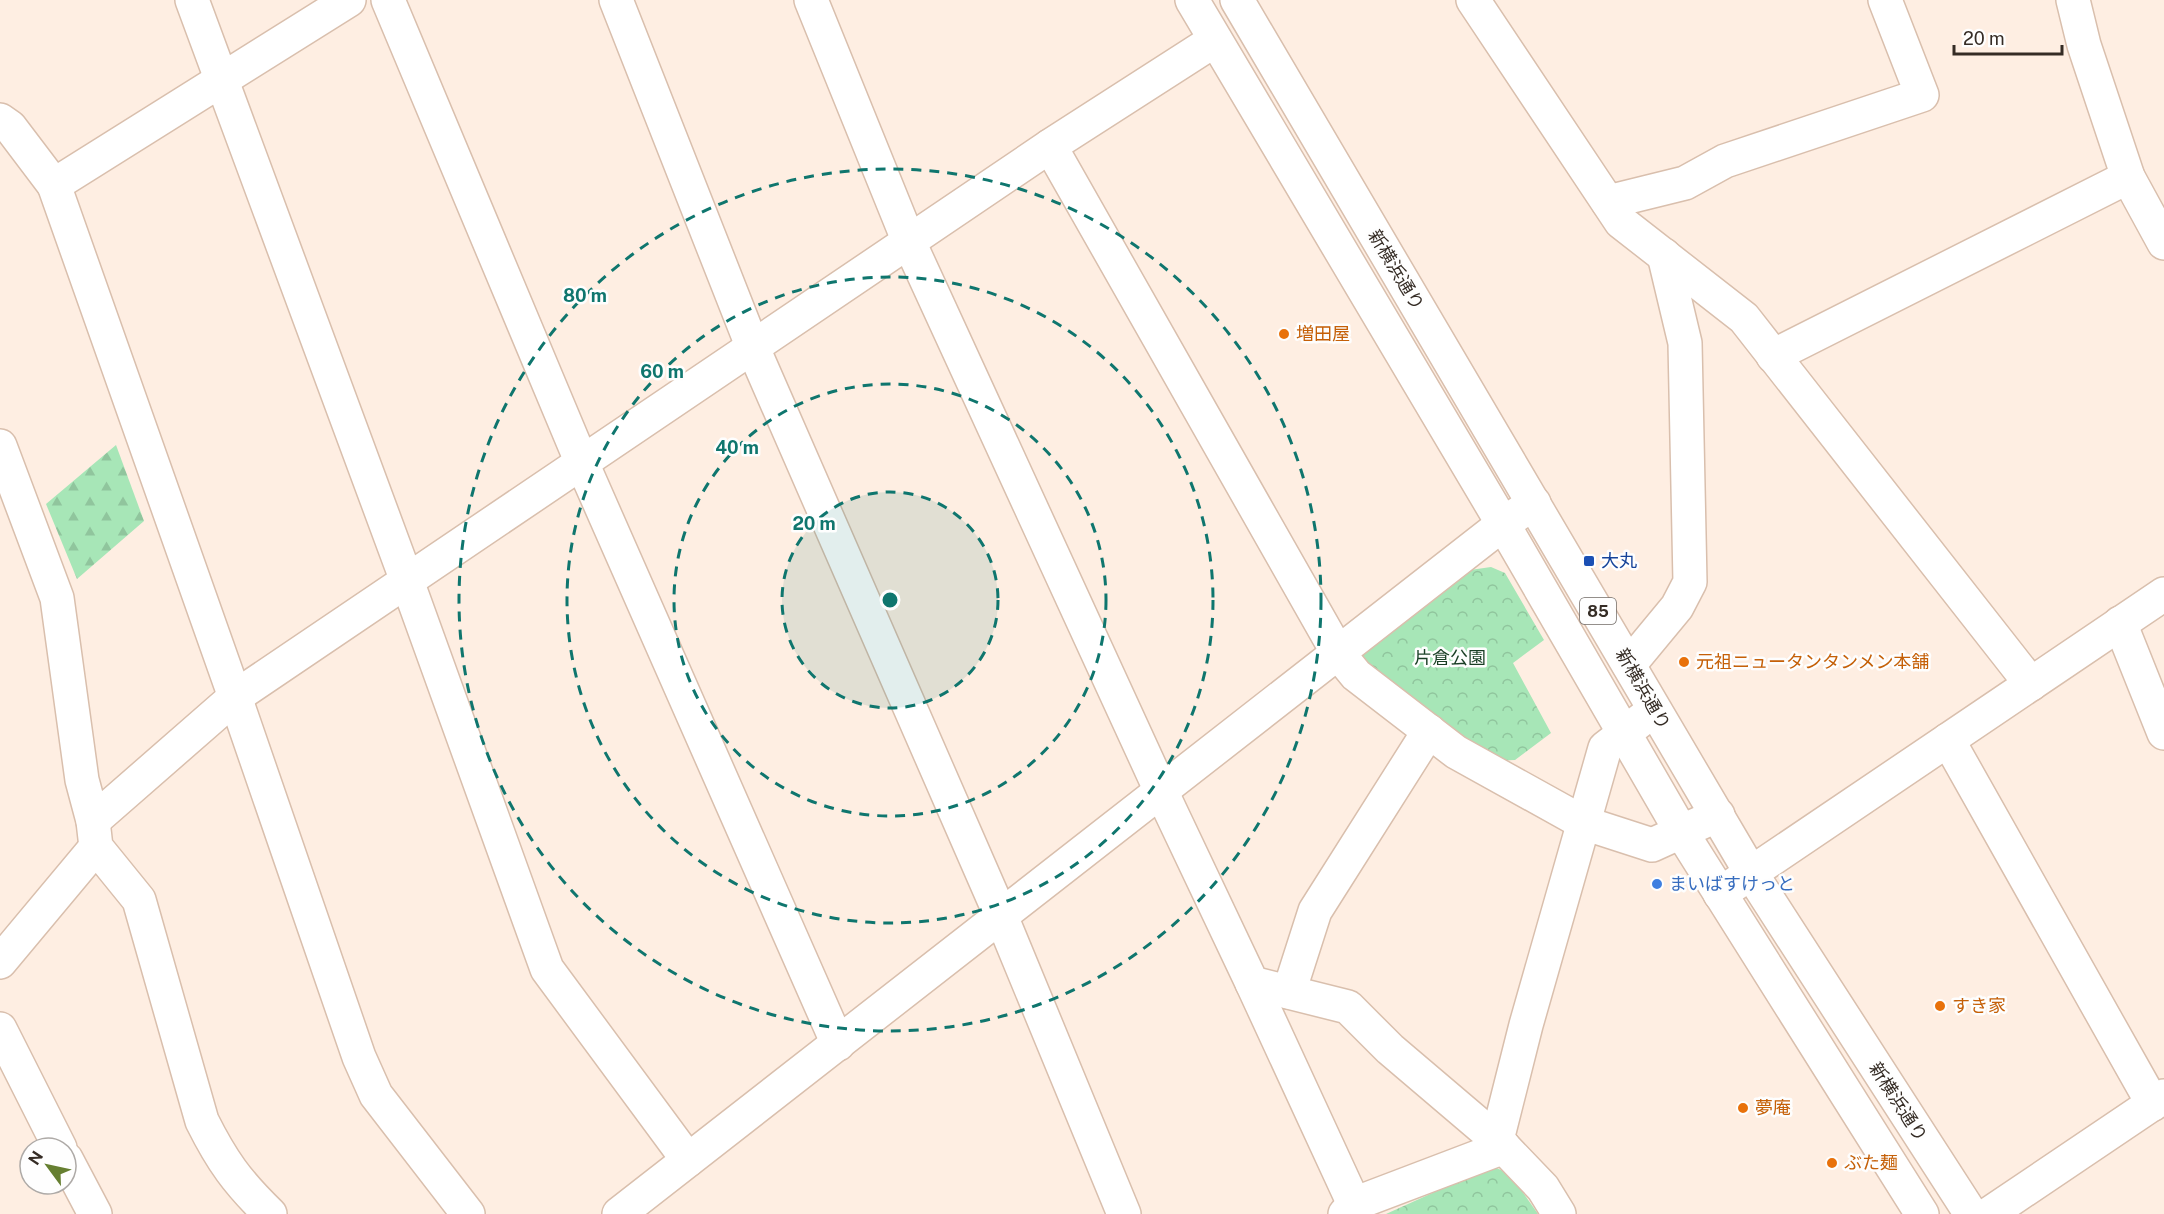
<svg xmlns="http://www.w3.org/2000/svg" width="2164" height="1214" viewBox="0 0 2164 1214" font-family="'Public Sans','Noto Sans JP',sans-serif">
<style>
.forest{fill:url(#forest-firs)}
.park{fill:url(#park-crowns)}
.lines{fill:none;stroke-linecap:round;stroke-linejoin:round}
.minor-casing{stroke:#d9bfad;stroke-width:36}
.major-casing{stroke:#d9bfad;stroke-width:36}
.minor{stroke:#fff;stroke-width:33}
.major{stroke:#fff;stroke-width:33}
.ring{fill:none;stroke:#0f766e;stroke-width:3;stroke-dasharray:10 8}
.food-dot{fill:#e8710a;stroke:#fefefe;stroke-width:2}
.transit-dot{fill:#1a4fb4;stroke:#fefefe;stroke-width:2}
.shop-dot{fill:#3f7fe0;stroke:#fefefe;stroke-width:2}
.labels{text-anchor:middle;stroke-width:5;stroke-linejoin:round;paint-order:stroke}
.shield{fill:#fefefe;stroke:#716b66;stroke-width:1.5}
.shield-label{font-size:16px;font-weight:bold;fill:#352c25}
.street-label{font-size:18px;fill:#352c25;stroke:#fefefe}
.food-label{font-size:18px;fill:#c56008;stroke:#fefefe;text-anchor:start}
.transit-label{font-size:18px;fill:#164399;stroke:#fefefe;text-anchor:start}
.park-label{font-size:18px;fill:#193f25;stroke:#fefefe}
.shop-label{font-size:18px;fill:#366cbe;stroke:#fefefe;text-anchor:start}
.centre{fill:#0f766e;stroke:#fefefe;stroke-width:3}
.ring-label{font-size:18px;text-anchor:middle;font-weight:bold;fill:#0f766e;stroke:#fefefe;stroke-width:5;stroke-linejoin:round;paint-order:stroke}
</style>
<defs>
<pattern id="forest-firs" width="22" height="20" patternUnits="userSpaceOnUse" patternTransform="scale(1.5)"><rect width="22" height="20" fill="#a7e6b7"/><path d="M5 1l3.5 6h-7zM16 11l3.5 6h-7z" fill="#90c59d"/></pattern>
<pattern id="park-crowns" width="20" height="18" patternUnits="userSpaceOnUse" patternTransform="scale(1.5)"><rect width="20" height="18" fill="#a7e6b7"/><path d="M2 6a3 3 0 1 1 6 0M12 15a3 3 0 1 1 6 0" fill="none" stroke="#90c59d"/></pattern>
</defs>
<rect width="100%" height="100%" fill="#feeee2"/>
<path class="forest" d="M116 445 144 521 77 579 46 504Z"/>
<g class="park">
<path d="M1491 567 1505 573 1544 640 1513 663 1551 733 1515 760 1491 761 1365 669 1362 652 1463 571Z"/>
<path d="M1492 1166 1510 1174 1538 1214H1386Z"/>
</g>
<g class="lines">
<defs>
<g id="minor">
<path d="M192 0 407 581 547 969 688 1160"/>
<path d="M388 0 582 463 838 1044"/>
<path d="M616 0 753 348 1001 916 1124 1214"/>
<path d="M811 0 909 242 1161 791 1252 983 1348 1007 1390 1049 1497 1140 1543 1188 1559 1214"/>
<path d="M1473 0 1621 222 1744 318 2031 684"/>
<path d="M2073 0 2084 45 2128 177 2164 243"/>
<path d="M0 120 10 127 54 185 349 0"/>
<path d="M1050 146 1338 653 1356 675 1456 752 1584 823 1652 845 1718 815"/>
<path d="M54 185 235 697 359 1057 376 1095 468 1214"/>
<path d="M1608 202 1685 183 1725 161 1922 95 1885 0"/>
<path d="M1773 356 2128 177"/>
<path d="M0 446 57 598 82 780 93 821 96 847 139 900 202 1121C222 1161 237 1182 270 1214"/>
<path d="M2120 623 2164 733"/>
<path d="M1629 665 1677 607 1690 582 1685 343 1664 255"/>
<path d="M1948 740 2153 1104"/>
<path d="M93 821 235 697 1050 146 1215 40"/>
<path d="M1720 894 2164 594"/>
<path d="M0 962 96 847"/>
<path d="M1252 983 1354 1204"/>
<path d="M1289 992 1315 911 1429 731"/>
<path d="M0 1029 60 1148"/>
<path d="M1497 1140 1526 1025 1605 748 1654 710"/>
<path d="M66 1159 95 1214"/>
<path d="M619 1214 1503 524 1534 503"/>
<path d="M1345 1214 1354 1204 1504 1147"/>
<path d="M1989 1214 2164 1096"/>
</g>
<g id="major">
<path d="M1192 0 1503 524 1682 833 1922 1214"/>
<path d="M1237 0 1751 873 1971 1214"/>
</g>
</defs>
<use href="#minor" class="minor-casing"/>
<use href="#major" class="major-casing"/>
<use href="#minor" class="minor"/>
<use href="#major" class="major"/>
</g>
<circle cx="890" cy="600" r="108" fill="#0f766e" fill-opacity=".12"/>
<g class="ring">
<circle cx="890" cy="600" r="108"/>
<circle cx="890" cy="600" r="216"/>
<circle cx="890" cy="600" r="323"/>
<circle cx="890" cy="600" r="431"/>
</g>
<g class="food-dot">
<circle cx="1284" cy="334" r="6"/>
<circle cx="1684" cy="662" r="6"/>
<circle cx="1940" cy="1006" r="6"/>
<circle cx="1743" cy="1108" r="6"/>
<circle cx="1832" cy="1163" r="6"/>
</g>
<rect class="transit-dot" x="1583" y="555" width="12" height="12" rx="3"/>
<circle class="shop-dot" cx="1657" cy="884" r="6"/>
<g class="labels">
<rect class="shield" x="1580" y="598" width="36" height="26" rx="4.5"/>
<g class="shield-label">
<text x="1598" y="617">85</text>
</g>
<g class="street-label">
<text transform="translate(1396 270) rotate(59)" y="6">新横浜通り</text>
<text transform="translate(1643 689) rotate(60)" y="6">新横浜通り</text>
<text transform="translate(1898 1102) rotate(57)" y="6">新横浜通り</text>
</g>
<g class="food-label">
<text x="1296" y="340">増田屋</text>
<text x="1696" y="668">元祖ニュータンタンメン本舗</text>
<text x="1952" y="1012">すき家</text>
<text x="1755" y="1114">夢庵</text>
<text x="1844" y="1169">ぶた麺</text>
</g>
<g class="transit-label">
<text x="1601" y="567">大丸</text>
</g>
<g class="park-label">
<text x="1450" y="664">片倉公園</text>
</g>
<g class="shop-label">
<text x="1669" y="890">まいばすけっと</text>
</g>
</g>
<circle cx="890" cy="600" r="9" class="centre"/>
<g class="ring-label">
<text x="585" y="302">80 m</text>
<text x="662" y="378">60 m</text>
<text x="737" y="454">40 m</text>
<text x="814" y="530">20 m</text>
</g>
<g transform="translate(48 1166) rotate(303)"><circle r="28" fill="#fefefe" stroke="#aeaaa7" stroke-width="1.5"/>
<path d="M0-4.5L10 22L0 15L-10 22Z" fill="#667f31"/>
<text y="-9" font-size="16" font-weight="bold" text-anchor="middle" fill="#352c25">N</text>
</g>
<path d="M1954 45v9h108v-9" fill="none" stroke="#352c25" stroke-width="3"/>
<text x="1963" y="45" font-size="18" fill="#352c25" stroke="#fefefe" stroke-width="4.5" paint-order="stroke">20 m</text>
</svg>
